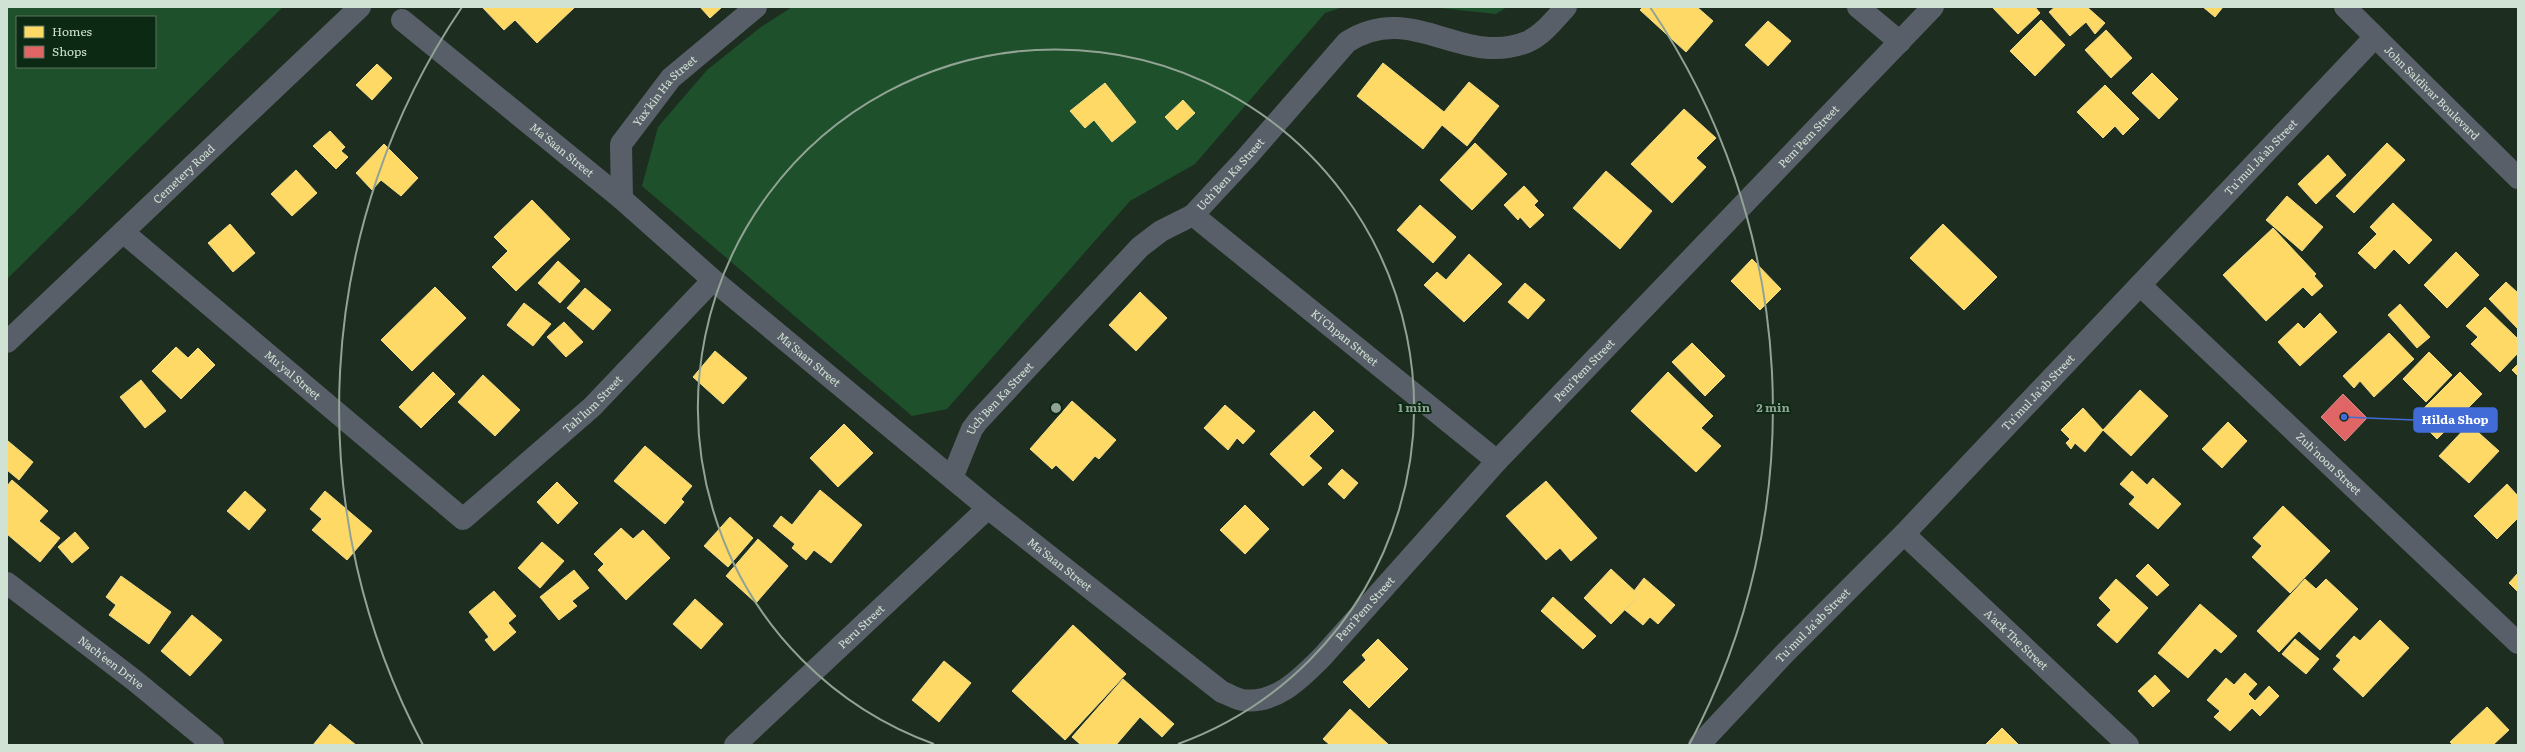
<svg xmlns="http://www.w3.org/2000/svg" width="2525" height="752" viewBox="0 0 2525 752" font-family="Literata,serif">
<style>
.green{fill:#1e502b;fill-rule:evenodd}
.homes{fill:#ffd966;stroke:#f1dc87}
.shops{fill:#e06666;stroke:#db8b87}
.lines{fill:none;stroke-linecap:round;stroke-linejoin:round}
.minor{stroke:#595f69;stroke-width:22}
.ring{fill:none;stroke:#91a394;stroke-width:2}
.labels{text-anchor:middle;stroke-width:4;stroke-linejoin:round;paint-order:stroke}
.street-label{font-size:11px;fill:#d0e2d3;stroke:#0b2913}
.centre{fill:#91a394;stroke:#0b2913;stroke-width:2}
.ring-label{font-size:12px;text-anchor:middle;font-weight:bold;fill:#91a394;stroke:#0b2913;stroke-width:4;stroke-linejoin:round;paint-order:stroke}
.leader{fill:none;stroke:#416cd7;stroke-width:1.5}
.callout-dot{fill:#416cd7;stroke:#0b2913;stroke-width:1.5}
.callout{fill:#416cd7;stroke:#416cd7;stroke-width:1.5}
.callout-label{font-size:12px;text-anchor:middle;font-weight:bold;fill:#fff}
</style>
<rect width="100%" height="100%" fill="#1d2d20"/>
<g class="green">
<path d="M7 7H283L7 279ZM17 17H155V67H17Z"/>
<path d="M792 7H1343L1325 13 1195 164 1130 201 947 409 912 416 642 186 658 127 707 70 761 27Z"/>
<path d="M1430 7H1507L1496 14Z"/>
</g>
<g class="homes">
<path d="M482 7H575L537 43 515 20 504 30Z"/>
<path d="M700 7H722L710 18Z"/>
<path d="M1643 7H1697L1713 21 1686 52 1640 10Z"/>
<path d="M1992 7H2035L2040 13 2018 34Z"/>
<path d="M2055 7H2087L2105 23 2095 34 2086 22 2070 36 2049 12Z"/>
<path d="M2203 7H2223L2215 17Z"/>
<path d="M2041 20 2065 45 2035 76 2010 51Z"/>
<path d="M1768 21 1791 41 1768 66 1745 45Z"/>
<path d="M2106 30 2132 58 2111 78 2085 50Z"/>
<path d="M1383 63 1444 112 1469 82 1499 106 1467 146 1442 125 1423 149 1357 96Z"/>
<path d="M377 64 392 78 372 100 356 85Z"/>
<path d="M2152 73 2178 99 2159 119 2132 93Z"/>
<path d="M1105 83 1136 122 1112 142 1094 120 1085 128 1070 111Z"/>
<path d="M2105 85 2139 119 2123 135 2115 126 2103 138 2077 112Z"/>
<path d="M1183 100 1195 113 1177 130 1165 117Z"/>
<path d="M1684 109 1716 138 1696 158 1706 167 1672 203 1631 164Z"/>
<path d="M330 131 345 147 341 151 348 157 336 169 313 146Z"/>
<path d="M1475 143 1507 174 1472 210 1440 180Z"/>
<path d="M2387 143 2405 160 2354 213 2336 196Z"/>
<path d="M384 144 418 178 401 196 381 180 372 190 356 173Z"/>
<path d="M2328 155 2346 175 2316 204 2298 184Z"/>
<path d="M296 170 317 193 292 216 271 194Z"/>
<path d="M1606 171 1652 211 1620 249 1573 208Z"/>
<path d="M1524 186 1538 201 1534 205 1544 215 1530 228 1520 217 1518 220 1504 205Z"/>
<path d="M2287 196 2323 227 2302 251 2266 220Z"/>
<path d="M532 200 570 239 516 291 492 267 508 251 494 237Z"/>
<path d="M2393 203 2432 240 2409 264 2394 249 2375 269 2358 253 2377 234 2370 227Z"/>
<path d="M1420 205 1456 237 1433 263 1397 230Z"/>
<path d="M230 224 255 253 233 272 208 243Z"/>
<path d="M1943 224 1997 277 1964 310 1910 258Z"/>
<path d="M2273 228 2316 274 2314 276 2323 286 2312 296 2303 287 2266 321 2223 275Z"/>
<path d="M2456 252 2479 275 2447 308 2424 285Z"/>
<path d="M1469 254 1502 284 1464 322 1424 285 1437 272 1446 280Z"/>
<path d="M1752 259 1781 289 1760 310 1731 281Z"/>
<path d="M558 261 580 281 560 303 538 283Z"/>
<path d="M2506 282 2518 293V329L2489 299Z"/>
<path d="M1525 283 1545 300 1528 319 1508 302Z"/>
<path d="M435 287 466 318 412 371 381 340Z"/>
<path d="M585 288 611 310 593 330 567 308Z"/>
<path d="M1140 292 1167 318 1136 351 1109 325Z"/>
<path d="M524 303 551 324 533 346 507 325Z"/>
<path d="M2400 304 2430 337 2417 348 2388 315Z"/>
<path d="M2485 307 2518 339V353L2500 372 2471 344 2478 337 2466 326Z"/>
<path d="M2320 313 2337 332 2300 366 2278 342 2298 323 2304 329Z"/>
<path d="M564 322 583 342 566 357 547 337Z"/>
<path d="M2389 333 2414 359 2374 397 2360 381 2354 388 2343 376Z"/>
<path d="M1692 343 1725 376 1705 396 1672 362Z"/>
<path d="M176 347 188 358 198 348 215 365 181 399 152 371Z"/>
<path d="M715 351 747 378 723 404 693 377Z"/>
<path d="M2429 352 2452 375 2426 402 2403 379Z"/>
<path d="M2518 364V376L2512 370Z"/>
<path d="M433 372 455 394 421 428 399 407Z"/>
<path d="M1668 372 1713 416 1701 428 1721 446 1696 472 1631 411Z"/>
<path d="M2460 372 2482 394 2437 439 2415 417Z"/>
<path d="M483 375 520 410 495 436 458 402Z"/>
<path d="M141 380 166 411 145 428 120 397Z"/>
<path d="M2140 390 2168 416 2131 456 2103 430Z"/>
<path d="M1072 401 1116 440 1099 459 1095 456 1073 481 1056 465 1052 469 1030 449Z"/>
<path d="M1225 405 1255 431 1243 444 1237 438 1228 450 1204 428Z"/>
<path d="M2083 408 2103 430 2085 452 2075 443 2071 449 2066 443 2070 439 2061 430Z"/>
<path d="M1314 411 1334 431 1309 456 1322 468 1303 486 1270 454Z"/>
<path d="M2228 422 2247 441 2222 468 2202 449Z"/>
<path d="M844 424 873 453 838 487 810 458Z"/>
<path d="M2469 424 2499 451 2469 483 2439 456Z"/>
<path d="M8 441 33 462 19 480 7 470Z"/>
<path d="M645 446 692 486 681 499 684 502 665 524 614 481Z"/>
<path d="M1342 469 1358 483 1344 499 1328 484Z"/>
<path d="M2132 471 2147 485 2153 478 2181 504 2158 529 2129 504 2135 497 2120 484Z"/>
<path d="M12 480 48 511 39 521 60 538 40 562 7 534V486Z"/>
<path d="M1546 481 1597 538 1571 561 1560 548 1546 560 1506 516Z"/>
<path d="M557 482 578 503 558 524 537 502Z"/>
<path d="M2507 484 2518 496V518L2497 539 2474 516Z"/>
<path d="M820 490 862 525 831 563 814 550 806 560 792 548 795 544 773 526 781 516 792 525Z"/>
<path d="M245 491 266 510 249 530 227 511Z"/>
<path d="M325 491 372 531 347 560 312 530 322 519 310 509Z"/>
<path d="M1245 505 1269 529 1245 554 1220 530Z"/>
<path d="M2283 506 2330 551 2290 593 2252 557 2262 546 2253 538Z"/>
<path d="M730 517 753 538 728 567 704 546Z"/>
<path d="M621 528 633 539 643 530 670 558 626 600 598 570 604 564 594 554Z"/>
<path d="M75 532 89 548 72 563 58 547Z"/>
<path d="M758 539 788 566 756 603 726 576Z"/>
<path d="M542 542 564 561 540 588 518 568Z"/>
<path d="M2148 564 2169 585 2157 596 2136 576Z"/>
<path d="M1611 569 1639 595 1611 624 1584 598Z"/>
<path d="M574 570 589 588 572 601 577 606 559 620 540 597Z"/>
<path d="M2518 573V592L2509 583Z"/>
<path d="M121 576 171 612 149 644 109 615 116 605 106 597Z"/>
<path d="M1644 578 1675 605 1658 624 1650 617 1643 625 1625 610 1639 595 1634 591Z"/>
<path d="M2116 579 2148 608 2117 643 2097 625 2111 610 2099 598Z"/>
<path d="M2305 579 2316 589 2326 579 2358 609 2320 650 2299 631 2279 652 2257 631Z"/>
<path d="M494 591 516 616 508 623 516 632 494 651 485 640 489 637 469 612Z"/>
<path d="M1553 597 1596 636 1583 649 1541 611Z"/>
<path d="M695 599 723 624 701 649 673 624Z"/>
<path d="M2200 604 2237 636 2221 653 2215 648 2188 678 2158 653Z"/>
<path d="M192 615 222 640 190 676 161 651Z"/>
<path d="M2380 620 2409 648 2363 697 2333 669 2341 660 2336 656 2354 636 2360 641Z"/>
<path d="M1073 625 1126 674 1065 740 1012 691Z"/>
<path d="M1378 639 1408 669 1369 708 1343 682 1366 660 1362 655Z"/>
<path d="M2295 639 2319 659 2306 674 2282 654Z"/>
<path d="M944 661 971 683 939 722 912 700Z"/>
<path d="M2245 673 2257 684 2248 694 2255 701 2269 686 2279 696 2260 716 2252 708 2230 731 2214 717 2220 711 2207 700 2226 678 2234 685Z"/>
<path d="M2155 675 2170 691 2153 707 2138 691Z"/>
<path d="M1123 679 1174 724 1162 737 1140 717 1116 745H1081L1072 737Z"/>
<path d="M2487 707 2509 730 2493 745H2453L2450 742Z"/>
<path d="M1350 709 1389 745H1330L1323 739Z"/>
<path d="M330 724 356 745H313Z"/>
<path d="M2002 728 2019 745H1985Z"/>
</g>
<path class="shops" d="M2343 394 2367 418 2345 441 2321 417Z"/>
<g class="lines">
<g class="minor">
<path d="M1858 7 1900 42"/>
<path id="s1" d="M2345 7 2518 178"/>
<path id="s2" d="M402 20 622 199 713 280 988 508 1222 692C1228 694 1236 699 1242 700 1276 705 1302 677 1323 656L1497 461 1933 7"/>
<path id="s3" d="M622 199 621 144 671 78 756 7"/>
<path id="s4" d="M1193 215 1497 461"/>
<path id="s5" d="M123 232 463 519 592 407 713 280"/>
<path id="s6" d="M2140 285 2518 643"/>
<path id="s7" d="M7 342 360 7"/>
<path id="s8" d="M952 478 972 429 978 421 1140 247 1161 231 1193 215 1246 158 1347 42C1412 0 1462 68 1527 42 1543 35 1555 19 1566 7"/>
<path id="s9" d="M1904 534 2128 745"/>
<path id="s10" d="M7 583 134 680 213 745"/>
<path id="s11" d="M735 745 988 508"/>
<path id="s12" d="M1699 745 1785 653 1904 534 2375 37"/>
</g>
</g>
<g class="ring">
<path d="M934 744A358 358 0 1 1 1178 744"/>
<path d="M423 745A717 717 0 0 1 462 7M1650 7A717 717 0 0 1 1689 745"/>
</g>
<g class="labels">
<g class="street-label">
<text dy="4" stroke="none"><textPath href="#s3" startOffset="124">Yax'kin Ha Street</textPath></text>
<text dy="4" stroke="none"><textPath href="#s1" startOffset="122">John Saldivar Boulevard</textPath></text>
<text dy="4" stroke="none"><textPath href="#s2" startOffset="1889">Pem'Pem Street</textPath></text>
<text dy="4" stroke="none"><textPath href="#s2" startOffset="206">Ma'Saan Street</textPath></text>
<text dy="4" stroke="none"><textPath href="#s12" startOffset="813">Tu'mul Ja'ab Street</textPath></text>
<text dy="4" stroke="none"><textPath href="#s7" startOffset="244">Cemetery Road</textPath></text>
<text dy="4" stroke="none"><textPath href="#s8" startOffset="418">Uch'Ben Ka Street</textPath></text>
<text dy="4" stroke="none"><textPath href="#s4" startOffset="195">Ki'Chpan Street</textPath></text>
<text dy="4" stroke="none"><textPath href="#s2" startOffset="530">Ma'Saan Street</textPath></text>
<text dy="4" stroke="none"><textPath href="#s2" startOffset="1565">Pem'Pem Street</textPath></text>
<text dy="4" stroke="none"><textPath href="#s5" startOffset="222">Mu'yal Street</textPath></text>
<text dy="4" stroke="none"><textPath href="#s12" startOffset="489">Tu'mul Ja'ab Street</textPath></text>
<text dy="4" stroke="none"><textPath href="#s8" startOffset="94">Uch'Ben Ka Street</textPath></text>
<text dy="4" stroke="none"><textPath href="#s5" startOffset="618">Tah'lum Street</textPath></text>
<text dy="4" stroke="none"><textPath href="#s6" startOffset="260">Zuh'noon Street</textPath></text>
<text dy="4" stroke="none"><textPath href="#s2" startOffset="854">Ma'Saan Street</textPath></text>
<text dy="4" stroke="none"><textPath href="#s2" startOffset="1241">Pem'Pem Street</textPath></text>
<text dy="4" stroke="none"><textPath href="#s12" startOffset="165">Tu'mul Ja'ab Street</textPath></text>
<text dy="4" stroke="none"><textPath href="#s11" startOffset="173">Peru Street</textPath></text>
<text dy="4" stroke="none"><textPath href="#s9" startOffset="154">A'ack The Street</textPath></text>
<text dy="4" stroke="none"><textPath href="#s10" startOffset="131">Nach'een Drive</textPath></text>
</g>
</g>
<circle cx="1056" cy="408" r="6" class="centre"/>
<g class="ring-label">
<text x="1414" y="412">1 min</text>
<text x="1773" y="412">2 min</text>
</g>
<path class="leader" d="M2344 417L2414 420"/>
<circle class="callout-dot" cx="2344" cy="417" r="4"/>
<rect class="callout" x="2414" y="408" width="83" height="24" rx="4"/>
<g class="callout-label">
<text x="2455" y="424">Hilda Shop</text>
</g>
<rect width="2525" height="752" fill="none" stroke="#d0e2d3" stroke-width="16"/>
<rect x="16" y="16" width="140" height="52" fill="#0b2913" stroke="#5a7360"/>
<rect x="24" y="26" width="20" height="12" fill="#ffd966" stroke="#5a7360"/>
<text x="52" y="36" font-size="12" fill="#d0e2d3">Homes</text>
<rect x="24" y="46" width="20" height="12" fill="#e06666" stroke="#5a7360"/>
<text x="52" y="56" font-size="12" fill="#d0e2d3">Shops</text>
</svg>
